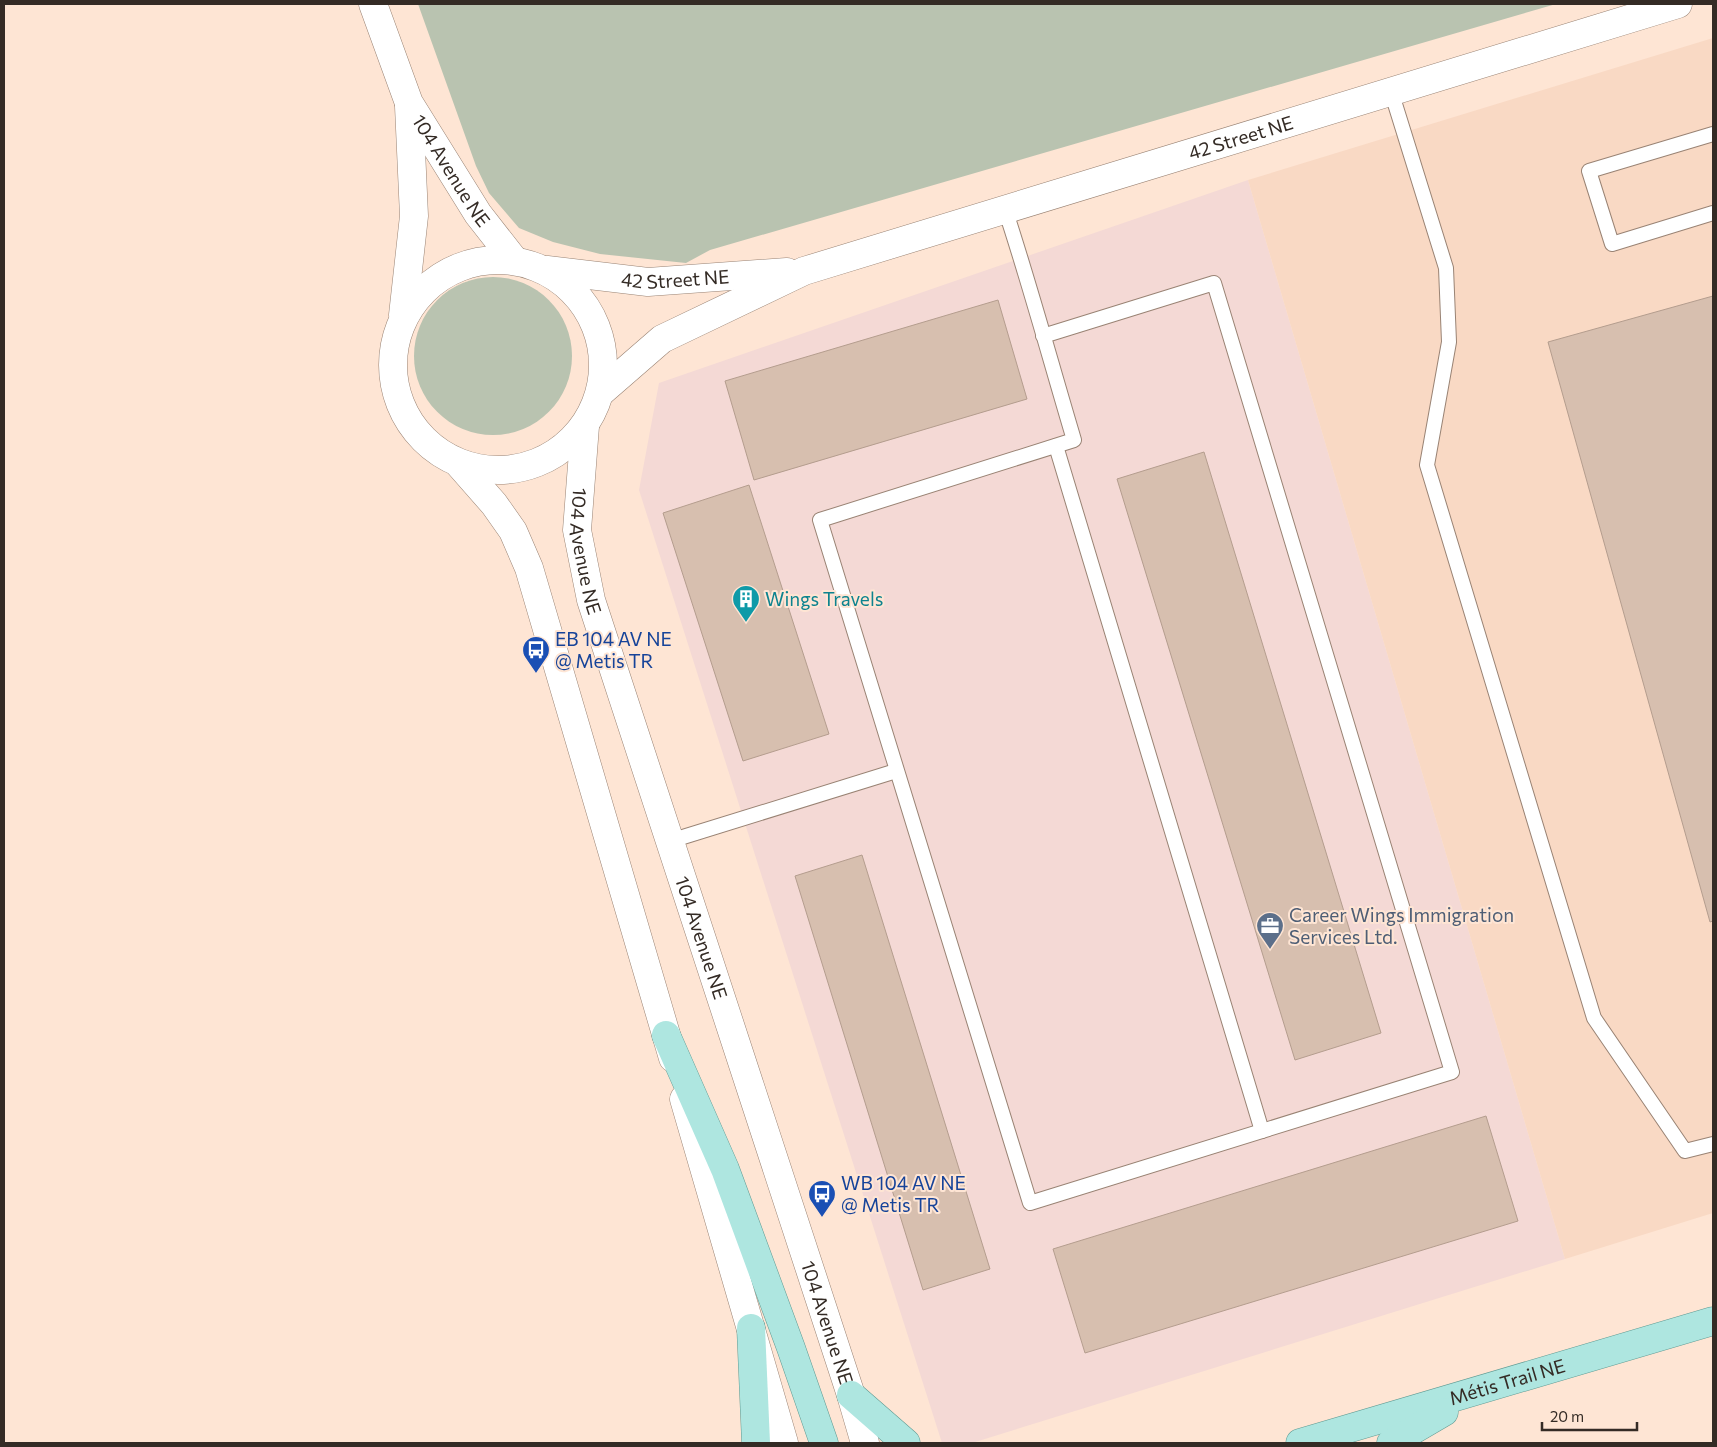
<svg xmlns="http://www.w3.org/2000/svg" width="1717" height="1447" viewBox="0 0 1717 1447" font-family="Commissioner,sans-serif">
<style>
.commercial{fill:#f4d9d5}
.built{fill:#f9d9c4}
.green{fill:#b9c3b0}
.building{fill:#d7bfaf;stroke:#b49d8e}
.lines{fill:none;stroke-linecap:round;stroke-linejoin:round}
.lane-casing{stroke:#998374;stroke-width:16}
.street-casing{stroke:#998374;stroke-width:29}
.secondary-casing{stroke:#998374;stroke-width:29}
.primary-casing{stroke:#609a92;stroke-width:29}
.lane{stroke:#fff;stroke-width:14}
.street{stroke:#fff;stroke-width:28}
.secondary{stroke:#fff;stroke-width:28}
.primary{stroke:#aee6e0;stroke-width:28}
.labels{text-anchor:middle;stroke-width:4;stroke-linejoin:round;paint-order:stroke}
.street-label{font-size:19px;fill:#342b25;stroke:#fee5d4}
.culture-label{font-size:19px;fill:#0d838f;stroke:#fee5d4;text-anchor:start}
.transit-label{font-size:19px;fill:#164399;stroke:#fee5d4;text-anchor:start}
.service-label{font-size:19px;fill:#4e5e75;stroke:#fee5d4;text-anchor:start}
</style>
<rect width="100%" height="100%" fill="#fee5d4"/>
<path class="commercial" d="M1248 180 1565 1259 972 1443H942L639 490 659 383Z"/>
<path class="built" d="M1713 38V1213L1565 1259 1248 180Z"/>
<g class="green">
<path d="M418 4H1556L710 250 686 263 600 254 553 242 519 228 489 193 476 166Z"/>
<circle cx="493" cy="356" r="79"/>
</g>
<g class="building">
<path d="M1713 296V921L1710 922 1548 342Z"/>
<path d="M998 300 1027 399 754 480 725 381Z"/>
<path d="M1204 452 1381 1033 1295 1060 1117 479Z"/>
<path d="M749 485 829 734 743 761 663 513Z"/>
<path d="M862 855 990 1269 923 1290 795 876Z"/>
<path d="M1486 1116 1518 1221 1085 1353 1053 1249Z"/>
</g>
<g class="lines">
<defs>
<g id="lane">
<path d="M1391 91 1446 268 1449 342 1427 465 1594 1018 1685 1151 1713 1144"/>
<path d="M1713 134 1589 171 1612 244 1713 213"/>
<path d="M1005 209C1030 285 1051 363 1074 440L820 520 1030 1203 1452 1072 1214 283 1043 336"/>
<path d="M1056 446 1262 1131"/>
<path d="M670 841 896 771"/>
</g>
<g id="street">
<path id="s1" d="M547 270 648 282 787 272"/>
<path id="s2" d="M601 392 662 339 804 271 1678 4"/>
</g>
<g id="secondary">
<path id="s3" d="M373 4 409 103 478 214 514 260"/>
<circle cx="498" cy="365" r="105"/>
<path d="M403 315 414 216 409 106"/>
<path id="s4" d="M585 426 577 530 591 600 851 1395 865 1443"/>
<path d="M458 463 494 504 513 531 529 568 673 1058"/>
<path d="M684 1099 784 1443"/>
</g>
<g id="primary">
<path d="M666 1035 725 1169 791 1348 824 1443"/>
<path d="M751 1328 756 1443"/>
<path d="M851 1395 906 1443"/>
<path id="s5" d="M1300 1443 1713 1321"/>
<path d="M1391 1443 1444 1412"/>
</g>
</defs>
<use href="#lane" class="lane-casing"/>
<use href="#street" class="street-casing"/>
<use href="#secondary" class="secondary-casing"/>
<use href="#primary" class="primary-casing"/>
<use href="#lane" class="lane"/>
<use href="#street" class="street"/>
<use href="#secondary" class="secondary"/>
<use href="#primary" class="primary"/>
</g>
<defs>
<symbol id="building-pin" viewBox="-11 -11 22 30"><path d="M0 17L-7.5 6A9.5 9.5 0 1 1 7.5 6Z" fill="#0f9aa8" stroke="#fee5d4"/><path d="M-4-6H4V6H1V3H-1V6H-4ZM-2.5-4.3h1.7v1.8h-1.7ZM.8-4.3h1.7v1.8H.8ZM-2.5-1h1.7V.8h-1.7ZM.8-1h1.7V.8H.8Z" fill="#fff"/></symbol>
<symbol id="bus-pin" viewBox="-11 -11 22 30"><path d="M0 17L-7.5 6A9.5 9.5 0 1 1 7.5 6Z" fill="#1a4fb4" stroke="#fee5d4"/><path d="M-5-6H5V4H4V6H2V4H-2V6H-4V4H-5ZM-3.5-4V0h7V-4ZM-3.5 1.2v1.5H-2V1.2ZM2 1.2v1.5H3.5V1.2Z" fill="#fff"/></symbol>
<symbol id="office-pin" viewBox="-11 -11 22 30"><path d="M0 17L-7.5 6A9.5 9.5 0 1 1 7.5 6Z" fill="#5c6f8a" stroke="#fee5d4"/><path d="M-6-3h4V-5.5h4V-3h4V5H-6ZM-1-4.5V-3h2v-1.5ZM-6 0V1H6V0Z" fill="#fff"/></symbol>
</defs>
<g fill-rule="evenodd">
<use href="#building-pin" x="730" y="583" width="32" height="43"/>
<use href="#bus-pin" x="520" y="634" width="32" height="43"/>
<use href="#office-pin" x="1254" y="910" width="32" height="43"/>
<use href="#bus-pin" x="806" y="1178" width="32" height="43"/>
</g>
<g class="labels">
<g class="street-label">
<text dy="7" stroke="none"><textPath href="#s2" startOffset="695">42 Street NE</textPath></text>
<text dy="7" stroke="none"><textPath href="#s3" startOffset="185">104 Avenue NE</textPath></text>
<text dy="7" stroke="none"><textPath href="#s1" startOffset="129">42 Street NE</textPath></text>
<text dy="7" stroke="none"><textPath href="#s4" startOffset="126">104 Avenue NE</textPath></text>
<text dy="7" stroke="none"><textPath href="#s4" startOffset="531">104 Avenue NE</textPath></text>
<text dy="7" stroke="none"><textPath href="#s4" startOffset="936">104 Avenue NE</textPath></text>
<text dy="7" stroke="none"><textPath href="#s5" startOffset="216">Métis Trail NE</textPath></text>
</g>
<g class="culture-label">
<text x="765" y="606">Wings Travels</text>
</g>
<g class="transit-label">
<text x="555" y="646">EB 104 AV NE<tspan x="555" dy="22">@ Metis TR</tspan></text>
<text x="841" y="1190">WB 104 AV NE<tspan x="841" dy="22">@ Metis TR</tspan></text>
</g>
<g class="service-label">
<text x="1289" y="922">Career Wings Immigration<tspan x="1289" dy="22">Services Ltd.</tspan></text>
</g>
</g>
<rect width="1717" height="1447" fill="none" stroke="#342b25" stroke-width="10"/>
<path d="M1542 1422v8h95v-8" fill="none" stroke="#342b25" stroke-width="2.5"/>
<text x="1550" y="1422" font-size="15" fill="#342b25" stroke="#fee5d4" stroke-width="4" paint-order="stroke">20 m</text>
</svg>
